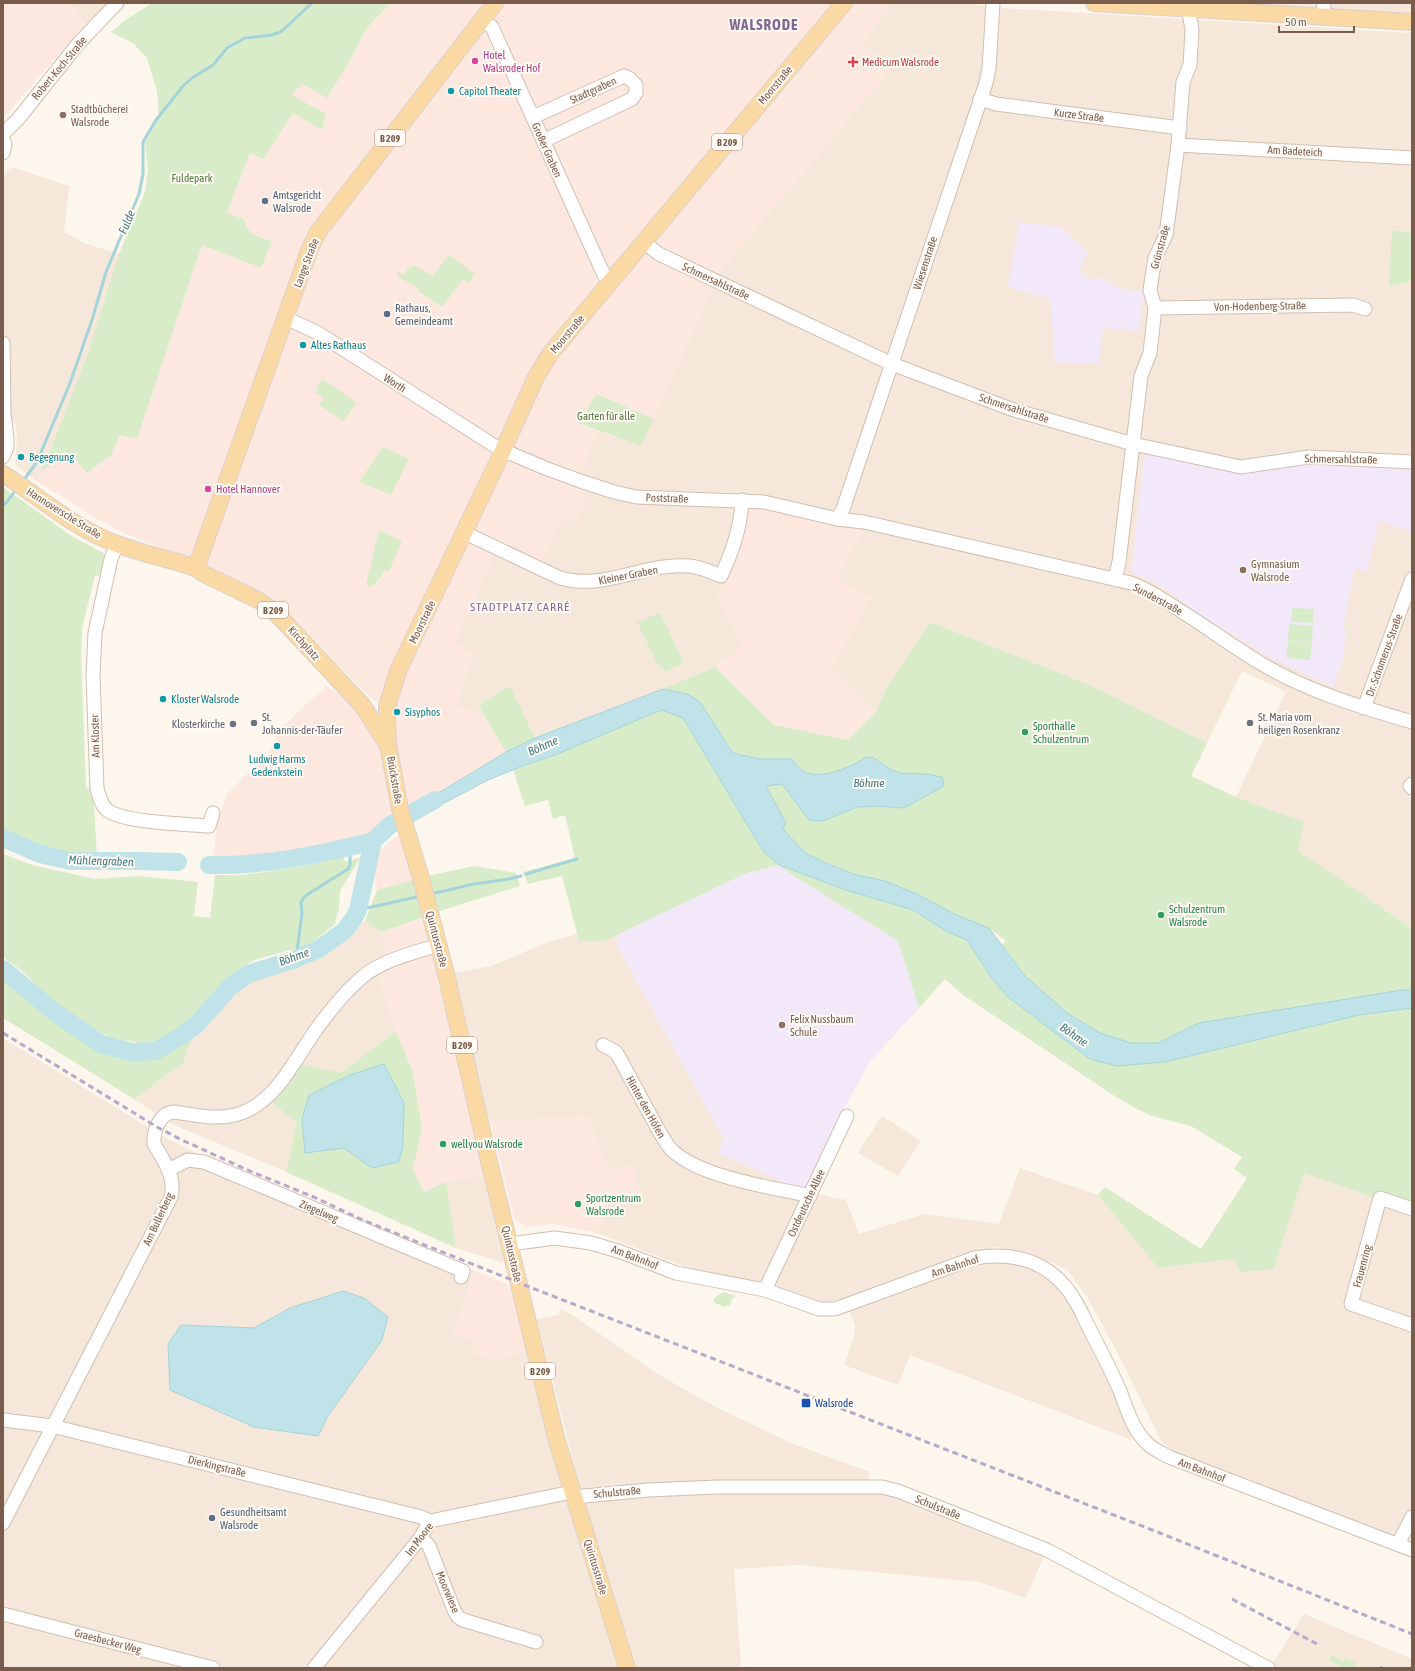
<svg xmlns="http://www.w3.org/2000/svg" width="1415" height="1671" viewBox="0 0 1415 1671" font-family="'Asap Condensed',sans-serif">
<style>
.residential{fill:#f5e8da}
.commercial{fill:#fde8e0}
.education{fill:#f3e8fa}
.green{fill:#d8ecc9;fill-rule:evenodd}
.water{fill:#bfe3e8;stroke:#a5d3da}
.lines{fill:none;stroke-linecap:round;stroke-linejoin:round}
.stream{stroke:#a5d3da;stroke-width:3}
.river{stroke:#bfe3e8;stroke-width:18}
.minor-casing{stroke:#d1beb0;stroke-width:15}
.major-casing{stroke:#dad1cd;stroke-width:18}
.minor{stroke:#fff;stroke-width:13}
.major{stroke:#fbd9a5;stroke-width:16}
.rail{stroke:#b9a8c9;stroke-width:3;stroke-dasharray:6 4;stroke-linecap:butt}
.hotel-dot{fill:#d1479c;stroke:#fffaf3;stroke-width:1.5}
.health-dot{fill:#e0444e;stroke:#fffaf3;stroke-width:1.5}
.culture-dot{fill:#0f9aa8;stroke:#fffaf3;stroke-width:1.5}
.education-dot{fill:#8d6e63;stroke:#fffaf3;stroke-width:1.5}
.service-dot{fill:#5c6f8a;stroke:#fffaf3;stroke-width:1.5}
.worship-dot{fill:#6b7280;stroke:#fffaf3;stroke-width:1.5}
.leisure-dot{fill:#2e9e5b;stroke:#fffaf3;stroke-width:1.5}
.transit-dot{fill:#1a4fb4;stroke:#fffaf3;stroke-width:1.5}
.labels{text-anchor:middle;stroke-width:4;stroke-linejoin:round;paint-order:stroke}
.shield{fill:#fffaf3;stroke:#a28b7f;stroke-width:1}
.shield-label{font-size:10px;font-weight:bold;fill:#7a5c4d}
.hotel-label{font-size:11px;fill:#b23c85;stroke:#fffaf3;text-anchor:start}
.health-label{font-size:11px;fill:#be3a42;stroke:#fffaf3;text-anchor:start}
.street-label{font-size:11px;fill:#7a5c4d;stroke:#fffaf3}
.culture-label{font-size:11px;fill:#0d838f;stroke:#fffaf3;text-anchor:start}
.education-label{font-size:11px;fill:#785e54;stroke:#fffaf3;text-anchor:start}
.park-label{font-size:11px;fill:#537a41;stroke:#fffaf3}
.service-label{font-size:11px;fill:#4e5e75;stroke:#fffaf3;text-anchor:start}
.worship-label{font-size:11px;fill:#5b616d;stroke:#fffaf3;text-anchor:start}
.leisure-label{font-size:11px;fill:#27864d;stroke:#fffaf3;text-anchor:start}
.transit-label{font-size:11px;fill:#164399;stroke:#fffaf3;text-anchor:start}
.water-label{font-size:12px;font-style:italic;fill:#437c86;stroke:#fffaf3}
.neighbourhood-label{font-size:12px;letter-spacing:1px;fill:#846695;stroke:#fffaf3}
.district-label{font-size:15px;font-weight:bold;letter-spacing:1px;fill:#846695;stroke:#fffaf3}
</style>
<rect width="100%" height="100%" fill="#fdf6ec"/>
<g class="residential">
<path d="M70 3H108L86 24Z"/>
<path d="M894 3H965L1003 8 1412 33V928L1298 851 1304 822 1236 797 1286 692 1242 671 1207 743 1085 683 930 622 885 691 876 712 831 669 871 597 836 579 863 529 810 521 773 511 750 508 718 599 744 646 715 667 663 689 535 738 510 687 478 705 484 716 455 705 473 655 455 642 500 542 580 476 598 431 641 446 721 270 890 70 862 43Z"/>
<path d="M1138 3H1412V18Z"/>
<path d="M12 167 69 186 64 232 84 243 119 254 133 220 202 244 42 472 38 482 15 465 17 438 15 422 3 421V175Z"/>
<path d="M365 921 382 932 387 960 376 967 396 1031 341 1073 297 1123 286 1172 172 1124 134 1099 183 1063 194 1033 231 993 249 982 309 960 331 949Z"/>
<path d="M577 934 579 941H604L616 935 618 947 724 1139 806 1192 846 1200 859 1234 925 1214 999 1224 1020 1168 1098 1195 1158 1268 1234 1259 1274 1269 1304 1173 1412 1211V1544L1186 1459 1163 1444 1116 1350 1086 1295 1077 1283 1066 1269 1034 1255 995 1247 847 1298 821 1303 771 1284 699 1272 597 1233 609 1207 618 1198 639 1192 633 1166 609 1171 588 1116 490 1121 488 1116 455 973 491 966 548 942Z"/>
<path d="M3 1038 164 1137 201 1155 475 1271 453 1334 476 1342 472 1354 530 1350 571 1515 617 1668H3Z"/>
<path d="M882 1116 921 1141 898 1176 858 1153Z"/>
<path d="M483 1175 504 1263 456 1248 446 1182Z"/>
<path d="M993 1261 1017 1264 1034 1269 1047 1275 1056 1285 1066 1298 1115 1396 1132 1440 910 1355 898 1385 844 1365 855 1333V1325L848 1308 968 1267Z"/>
<path d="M561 1309 571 1314 661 1376 716 1407 791 1443 870 1472 868 1479 887 1493 1044 1556 1026 1598 979 1582 798 1565 734 1569 741 1668H637L584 1503 537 1319 558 1315Z"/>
<path d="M1304 1614 1412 1659V1668H1270Z"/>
</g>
<g class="commercial">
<path d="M3 3H70L86 24 3 118Z"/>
<path d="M390 3H894L862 43 890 70 721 270 654 419 597 394 578 423 598 431 580 476 593 480 578 520 563 517 541 564 500 543 455 642 473 655 456 705 484 716 506 752 412 809 406 803 388 716 379 703 366 694 273 597 208 566 123 533 99 520 38 482 42 472 55 461 71 454 111 455 120 435 137 439 202 244 261 268 272 241 253 235 246 228 244 219 227 213 250 153 263 159 293 113 322 129 326 114 292 95 302 84 327 97 348 64 367 28Z"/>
<path d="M750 508 773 511 810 521 863 529 836 579 872 597 831 669 876 712 848 740 774 725 715 667 744 646 718 599Z"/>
<path d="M326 686 353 703 387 752 394 815 374 833 363 838 276 855 213 860 217 824 227 794 252 769 264 763 280 729Z"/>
<path d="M400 835 414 880 377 890 374 871 377 857 386 844Z"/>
<path d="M422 918 448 1019 483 1175 446 1182 424 1192 413 1169 422 1128 413 1072 396 1031 376 967 387 960 382 932Z"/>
<path d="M588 1116 609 1171 633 1165 639 1192 618 1198 609 1207 597 1233 553 1224 525 1227 514 1218 490 1121Z"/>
<path d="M475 1271 508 1284 530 1350 497 1360 472 1353 476 1342 453 1334Z"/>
</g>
<g class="education">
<path d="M1019 222 1060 227 1088 252 1080 268 1083 275 1091 279 1099 277 1124 290 1144 292 1139 331 1103 328 1099 364 1055 362 1050 299 1008 287Z"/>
<path d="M1148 454 1229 472 1252 473 1297 464 1412 467V532L1379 521 1367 572 1355 568 1343 628 1347 630 1342 663 1333 687 1273 659 1197 613 1165 588 1131 572 1144 457Z"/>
<path d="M779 865 789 873 898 941 919 1008 869 1063 835 1125 806 1192 718 1153 724 1139 618 947 616 935 747 873Z"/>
</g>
<g class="green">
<path d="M152 3H390L367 28 348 64 327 98 302 84 292 95 326 114 322 130 293 113 263 159 250 153 227 213 244 219C249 236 256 236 272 241L261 268 202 245 137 439 120 435 111 455 87 473 71 454 59 465 55 461 42 472 88 354 119 254 145 192 148 170 145 143 159 117 157 91 147 58 133 43 111 32 124 21Z"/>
<path d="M1392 231 1412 232V281L1389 286Z"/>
<path d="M449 255 475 274 469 283 463 279 442 307 418 291 419 289 396 275 398 272 404 275 408 268 410 269 413 265 433 276Z"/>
<path d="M322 379 357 403 343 421 319 405 324 398 316 393 318 385Z"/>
<path d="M597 394 654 419 641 446 578 423Z"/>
<path d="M383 447 409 459 391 495 359 482Z"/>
<path d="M3 487 70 535 105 554 100 576 95 575 82 628 81 652 86 788H93L97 857 68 854 41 849 3 830Z"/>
<path d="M379 530 402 541 389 571 385 570 381 577 371 587 366 584Z"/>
<path d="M1292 608 1314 609 1313 623 1291 622Z"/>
<path d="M660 613 682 659 681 665 665 671 657 663 637 622Z"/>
<path d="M930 622 1085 683 1207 743 1191 776 1236 797 1304 822 1298 851 1412 928V990L1199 1023 1158 1043H1131L1100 1033 1067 1013 1025 976 1002 945 1006 941 989 928 954 914 919 895 885 881 853 874 805 853 783 829 786 823 766 786 782 784 809 819 823 821 857 807 877 806 926 774 900 773 866 757C852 767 822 780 805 772 800 770 795 763 792 759H759L733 753 700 702 663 689 715 667 774 725 848 740 876 712 885 691Z"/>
<path d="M1289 624 1313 626 1312 643 1288 641Z"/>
<path d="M1288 642 1312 643 1310 660 1286 658Z"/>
<path d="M510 686 535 738 506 752 478 705Z"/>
<path d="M661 710 683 717 763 851 779 865 846 890 913 910 946 931 967 940 991 977 1008 997 1165 1062 1359 1015 1412 1008V1211L1304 1173 1274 1269 1240 1272 1234 1259 1158 1268 1098 1195 1105 1187 1201 1249 1247 1178 1234 1169 1242 1157 1191 1126 1152 1116 1135 1108 1113 1095 963 995 945 979 919 1008 898 941 789 873 779 865 747 873 604 941H579L562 876 528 884 523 872 575 858 565 815 553 819 548 800 525 806 513 770 555 755Z"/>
<path d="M3 854 32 865 95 879 139 876 198 882 194 916 210 918 215 875H243L304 866 343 857 346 862 361 857 340 891 339 908 335 924 309 945 254 960 237 971 183 1029 156 1041 142 1043 114 1039 83 1024 56 1004 21 970 3 957Z"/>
<path d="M474 866 516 873 520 886 443 910 382 932 365 921 377 890 432 875Z"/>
<path d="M3 976 52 1017 104 1052 133 1060 164 1055 194 1033 183 1063 134 1099 3 1018Z"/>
<path d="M396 1031 413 1072 422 1128 413 1169 424 1192 446 1182 456 1248 286 1172 297 1123 273 1103 300 1064 341 1073ZM350 1075 372 1168 344 1148 309 1095Z"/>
<path d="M724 1292 736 1296 732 1299 730 1305 724 1307 713 1302C715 1297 718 1294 724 1292Z"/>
<path d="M1332 1655 1343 1661 1346 1658 1357 1664 1355 1668H1344L1329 1660Z"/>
</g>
<g class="water">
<path d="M663 689 687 694 700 702 733 753 759 759H792C795 763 800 770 805 772 822 780 852 767 866 757L874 758 890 769 900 773 926 774 942 777 944 786 904 808 877 806 857 807 823 821 809 820 782 784 766 786 786 823 783 829 805 853 824 862 853 874 885 881 919 895 954 914 989 928 1025 976 1067 1013 1100 1033 1131 1043H1158L1199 1023 1402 990H1412V1008L1359 1015 1165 1062 1117 1066 1090 1059 1008 997 991 977 967 940 946 931 913 910 846 890 779 865 763 851 683 718 661 710 555 755 520 767 488 780 414 819 412 809 506 752 535 738Z"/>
<path d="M384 1064 404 1103 403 1146 399 1162 372 1168 344 1148 305 1153 302 1119 309 1095 350 1075Z"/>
<path d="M343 1291 364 1298 388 1317 382 1340 328 1416 318 1436 254 1427 170 1390 168 1344 181 1325 254 1328 290 1308Z"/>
</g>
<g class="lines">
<g class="stream">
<path d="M23 481 37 462 70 383 92 320 106 272 139 194 143 174V142L156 120 183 86 192 78 213 65 227 48 245 38 272 35 282 31 312 3"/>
<path d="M3 505 7 502 17 488"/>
<path d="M526 874 577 859"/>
<path d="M431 894 474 884 509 879 521 876"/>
<path d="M358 910 421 896"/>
<path d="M296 958 302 914 301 902 305 896 348 869 350 865V847"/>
</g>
<g class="river">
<path d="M3 838 40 854 70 861H136L178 862"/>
<path d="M209 865C265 866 319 855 373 841"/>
<path d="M3 969 53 1011 101 1044 131 1052 155 1051 180 1037 196 1025 230 987 248 974 293 960 319 949 344 931 354 918 358 910 373 841 390 825 435 800"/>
</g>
<defs>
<g id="minor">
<path d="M1323 17 1324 3"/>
<path d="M482 20 492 27 604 275 611 281"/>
<path d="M980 99 996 104 1180 128"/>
<path d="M533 117 624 76 629 78 636 85V93L632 99 543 141"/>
<path d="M3 134 19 118 78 44 117 3"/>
<path d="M3 139 5 144 3 153"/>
<path d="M1178 145 1412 158"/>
<path d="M644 242 659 254 892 364 1011 409 1133 444 1241 467 1309 457 1412 462"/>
<path d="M1155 308 1353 305 1365 309"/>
<path d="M286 318 318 333 498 448 545 468 583 482 614 492 636 497 764 502 837 519 864 522 1131 583C1144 588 1156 595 1168 603 1200 622 1230 645 1262 664 1309 692 1361 707 1412 722"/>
<path d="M3 343 4 414 7 438V447L3 457"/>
<path d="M837 519 843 509 986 83 989 69 993 3"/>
<path d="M465 533 560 578C605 591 645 562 689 566 701 567 711 572 721 576 732 553 741 526 742 500"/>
<path d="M117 544 111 559 95 633 93 676 97 788C99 796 101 805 107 810 124 823 186 824 209 826L213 813"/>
<path d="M1115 579 1119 562 1141 376 1150 353 1155 308 1150 290 1155 258 1166 235 1178 145 1183 82 1190 65 1192 30 1190 18V3"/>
<path d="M1364 708 1412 579"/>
<path d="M1412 784 1410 786 1412 788"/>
<path d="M603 1045 616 1052C627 1071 637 1091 648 1111 655 1123 661 1137 670 1148 696 1177 771 1187 810 1196"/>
<path d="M168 1170 188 1160 204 1162 463 1271 461 1277"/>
<path d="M1412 1209 1380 1198 1351 1304 1412 1325"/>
<path d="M510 1244 555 1238 591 1243 621 1252 676 1273 765 1290 819 1309H835L974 1258C1015 1251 1052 1262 1074 1299 1080 1308 1084 1318 1089 1328 1100 1349 1111 1370 1120 1391 1127 1409 1133 1431 1148 1444 1154 1450 1162 1453 1169 1457L1412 1550"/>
<path d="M765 1290 847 1116"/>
<path d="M3 1420 52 1426 421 1517 430 1521"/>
<path d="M574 1497 648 1490 717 1487H882L898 1491 1047 1550 1268 1668"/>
<path d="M430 1521 572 1492"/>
<path d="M3 1523 171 1197C176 1176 164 1161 154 1144 153 1131 160 1112 175 1112 195 1115 215 1120 235 1115 274 1105 292 1064 313 1034 327 1014 343 994 361 978 382 960 413 953 439 945"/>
<path d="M421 1537 429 1546 454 1610 458 1617 463 1620 536 1642"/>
<path d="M1398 1544 1412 1517"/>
<path d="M3 1614 213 1668"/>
<path d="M314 1668 421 1537 430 1521"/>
</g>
<g id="major">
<path d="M1094 3 1412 22"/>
<path d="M3 474C40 497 75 529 117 544 143 554 170 559 196 568L204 574 260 601 274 611 363 706 387 744"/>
<path d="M196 568 309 251 318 232 495 3"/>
<path d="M627 1668 557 1441 488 1157 447 978 421 878 400 809 388 745 387 722V707L398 671 499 459 536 377 550 354 844 3"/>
</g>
</defs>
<use href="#minor" class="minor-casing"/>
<use href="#major" class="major-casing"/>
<use href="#minor" class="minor"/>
<use href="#major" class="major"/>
<g class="rail">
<path d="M3 1033 157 1127 180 1139 252 1172 316 1198 365 1221 527 1286 1160 1533 1412 1634"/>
<path d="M1232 1599 1317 1644"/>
<path d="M1380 1667 1382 1668"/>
</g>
</g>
<g class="hotel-dot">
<circle cx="475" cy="61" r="4"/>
<circle cx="208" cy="489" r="4"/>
</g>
<path class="health-dot" d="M851 56h4v4h4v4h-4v4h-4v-4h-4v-4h4z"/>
<g class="culture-dot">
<circle cx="451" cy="91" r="4"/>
<circle cx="303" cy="345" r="4"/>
<circle cx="21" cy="457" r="4"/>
<circle cx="163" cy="699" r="4"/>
<circle cx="397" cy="712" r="4"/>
<circle cx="277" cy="746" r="4"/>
</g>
<g class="education-dot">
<circle cx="63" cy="115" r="4"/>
<circle cx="1243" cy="570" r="4"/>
<circle cx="782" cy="1025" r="4"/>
</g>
<g class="service-dot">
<circle cx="265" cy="201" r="4"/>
<circle cx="387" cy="314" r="4"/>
<circle cx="212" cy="1518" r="4"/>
</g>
<g class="worship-dot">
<circle cx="254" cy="723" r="4"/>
<circle cx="1250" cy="723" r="4"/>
<circle cx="233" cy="724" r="4"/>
</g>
<g class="leisure-dot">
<circle cx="1025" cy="732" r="4"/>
<circle cx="1161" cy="915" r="4"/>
<circle cx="443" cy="1144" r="4"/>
<circle cx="578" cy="1204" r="4"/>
</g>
<rect class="transit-dot" x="801" y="1398" width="10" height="10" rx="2"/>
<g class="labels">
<g class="shield">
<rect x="375" y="130" width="30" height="16" rx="3"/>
<rect x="712" y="134" width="30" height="16" rx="3"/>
<rect x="258" y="602" width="30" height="16" rx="3"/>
<rect x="447" y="1037" width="30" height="16" rx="3"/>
<rect x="525" y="1363" width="30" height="16" rx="3"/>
</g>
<g class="shield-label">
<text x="390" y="142">B 209</text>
<text x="727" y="146">B 209</text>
<text x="273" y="614">B 209</text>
<text x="462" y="1049">B 209</text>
<text x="540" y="1375">B 209</text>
</g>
<g class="hotel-label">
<text x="483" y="59">Hotel<tspan x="483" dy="13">Walsroder Hof</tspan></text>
<text x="216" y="493">Hotel Hannover</text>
</g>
<g class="health-label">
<text x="862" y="66">Medicum Walsrode</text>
</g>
<g class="street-label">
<text transform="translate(59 68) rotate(-50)" y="4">Robert-Koch-Straße</text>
<text transform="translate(775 85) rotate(-50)" y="4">Moorstraße</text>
<text transform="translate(593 90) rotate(-25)" y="4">Stadtgraben</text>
<text transform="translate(1079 115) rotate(7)" y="4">Kurze Straße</text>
<text transform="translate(547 150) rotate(66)" y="4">Großer Graben</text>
<text transform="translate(1295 151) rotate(3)" y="4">Am Badeteich</text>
<text transform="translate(1160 247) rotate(-74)" y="4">Grünstraße</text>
<text transform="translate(306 263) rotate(-69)" y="4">Lange Straße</text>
<text transform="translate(925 263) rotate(-72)" y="4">Wiesenstraße</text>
<text transform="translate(716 281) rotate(25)" y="4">Schmersahlstraße</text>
<text transform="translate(1260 306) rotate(-1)" y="4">Von-Hodenberg-Straße</text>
<text transform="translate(567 334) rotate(-50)" y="4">Moorstraße</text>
<text transform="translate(395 383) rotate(33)" y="4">Worth</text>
<text transform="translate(1014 408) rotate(18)" y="4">Schmersahlstraße</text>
<text transform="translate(1341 459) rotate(1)" y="4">Schmersahlstraße</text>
<text transform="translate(667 498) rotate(2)" y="4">Poststraße</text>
<text transform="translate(64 513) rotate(32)" y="4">Hannoversche Straße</text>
<text transform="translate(628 575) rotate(-11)" y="4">Kleiner Graben</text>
<text transform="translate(1158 599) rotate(28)" y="4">Sunderstraße</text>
<text transform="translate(422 622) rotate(-64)" y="4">Moorstraße</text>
<text transform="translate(304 643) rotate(48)" y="4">Kirchplatz</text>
<text transform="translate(1384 655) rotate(-70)" y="4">Dr.-Schomerus-Straße</text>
<text transform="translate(95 736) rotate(-92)" y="4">Am Kloster</text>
<text transform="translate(395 780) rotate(80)" y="4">Brückstraße</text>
<text transform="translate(437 939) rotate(75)" y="4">Quintusstraße</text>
<text transform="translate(646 1107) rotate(61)" y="4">Hinter den Höfen</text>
<text transform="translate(806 1203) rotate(-65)" y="4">Ostdeutsche Allee</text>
<text transform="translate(319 1211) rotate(23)" y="4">Ziegelweg</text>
<text transform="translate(158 1219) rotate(-65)" y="4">Am Bullerberg</text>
<text transform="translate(512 1254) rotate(77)" y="4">Quintusstraße</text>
<text transform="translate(635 1257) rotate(21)" y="4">Am Bahnhof</text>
<text transform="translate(955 1266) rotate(-18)" y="4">Am Bahnhof</text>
<text transform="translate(1362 1266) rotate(-75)" y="4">Frauenring</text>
<text transform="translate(217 1466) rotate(14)" y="4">Dierkingstraße</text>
<text transform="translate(1202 1470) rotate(21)" y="4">Am Bahnhof</text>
<text transform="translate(617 1492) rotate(-5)" y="4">Schulstraße</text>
<text transform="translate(938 1507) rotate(22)" y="4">Schulstraße</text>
<text transform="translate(419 1539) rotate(-53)" y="4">Im Moore</text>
<text transform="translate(596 1567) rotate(73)" y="4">Quintusstraße</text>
<text transform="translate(448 1592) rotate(67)" y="4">Moorwiese</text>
<text transform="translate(108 1641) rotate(15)" y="4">Graesbecker Weg</text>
</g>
<g class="culture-label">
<text x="459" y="95">Capitol Theater</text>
<text x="311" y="349">Altes Rathaus</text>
<text x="29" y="461">Begegnung</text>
<text x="171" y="703">Kloster Walsrode</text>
<text x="405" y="716">Sisyphos</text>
<text x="277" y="763" text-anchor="middle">Ludwig Harms<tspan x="277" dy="13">Gedenkstein</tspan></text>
</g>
<g class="education-label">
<text x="71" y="113">Stadtbücherei<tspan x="71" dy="13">Walsrode</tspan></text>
<text x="1251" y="568">Gymnasium<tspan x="1251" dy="13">Walsrode</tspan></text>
<text x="790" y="1023">Felix Nussbaum<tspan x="790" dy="13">Schule</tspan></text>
</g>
<g class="park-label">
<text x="192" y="182">Fuldepark</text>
<text x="606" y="420">Garten für alle</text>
</g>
<g class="service-label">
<text x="273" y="199">Amtsgericht<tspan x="273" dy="13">Walsrode</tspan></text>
<text x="395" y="312">Rathaus,<tspan x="395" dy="13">Gemeindeamt</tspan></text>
<text x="220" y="1516">Gesundheitsamt<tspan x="220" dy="13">Walsrode</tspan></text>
</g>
<g class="worship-label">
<text x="262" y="721">St.<tspan x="262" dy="13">Johannis-der-Täufer</tspan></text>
<text x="1258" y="721">St. Maria vom<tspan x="1258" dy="13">heiligen Rosenkranz</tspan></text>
<text x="225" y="728" text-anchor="end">Klosterkirche</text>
</g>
<g class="leisure-label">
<text x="1033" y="730">Sporthalle<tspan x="1033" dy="13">Schulzentrum</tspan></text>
<text x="1169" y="913">Schulzentrum<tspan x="1169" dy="13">Walsrode</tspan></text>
<text x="451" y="1148">wellyou Walsrode</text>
<text x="586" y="1202">Sportzentrum<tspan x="586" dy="13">Walsrode</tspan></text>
</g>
<g class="transit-label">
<text x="815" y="1407">Walsrode</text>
</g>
<g class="water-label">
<text transform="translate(127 222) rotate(-67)" y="4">Fulde</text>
<text transform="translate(543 746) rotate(-24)" y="4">Böhme</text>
<text x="869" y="787">Böhme</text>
<text transform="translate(101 861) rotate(2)" y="4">Mühlengraben</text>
<text transform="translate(294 957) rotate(-20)" y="4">Böhme</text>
<text transform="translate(1074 1035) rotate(35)" y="4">Böhme</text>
</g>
<g class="neighbourhood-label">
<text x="520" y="611">STADTPLATZ CARRÉ</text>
</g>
<g class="district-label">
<text x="764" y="30">WALSRODE</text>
</g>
</g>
<rect width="1415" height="1671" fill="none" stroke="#7a5c4d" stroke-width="8"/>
<path d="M1279 26v6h75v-6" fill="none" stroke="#7a5c4d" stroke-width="2"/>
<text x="1285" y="26" font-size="12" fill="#7a5c4d" stroke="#fffaf3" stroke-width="3" paint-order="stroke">50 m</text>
</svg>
